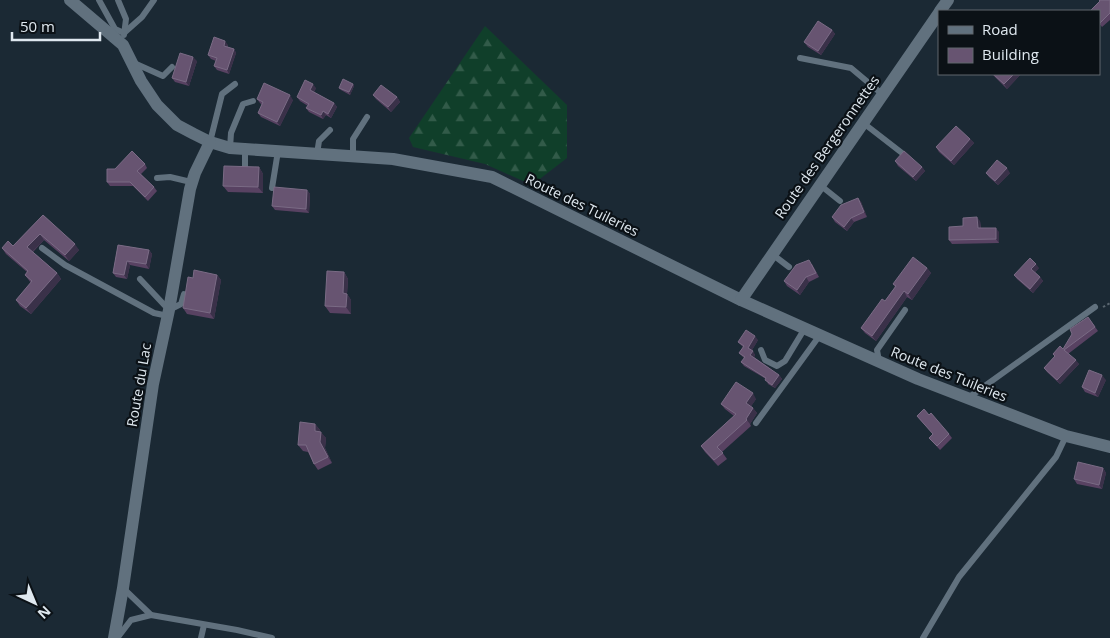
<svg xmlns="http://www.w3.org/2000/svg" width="1110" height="638" viewBox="0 0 1110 638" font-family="'Open Sans',sans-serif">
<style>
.forest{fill:url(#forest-firs)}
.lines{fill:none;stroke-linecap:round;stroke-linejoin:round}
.path{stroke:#5a6670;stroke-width:2;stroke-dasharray:2.5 2.5;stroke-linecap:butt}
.service{stroke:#61717e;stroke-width:6}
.minor{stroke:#61717e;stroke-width:12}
.wall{fill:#584262}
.shaded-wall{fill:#3a3149}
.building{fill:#675471;stroke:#7a6b85}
.labels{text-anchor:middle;stroke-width:4.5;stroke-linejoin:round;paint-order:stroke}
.street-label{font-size:14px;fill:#dfe8ef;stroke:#0b1116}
</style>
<defs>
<pattern id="forest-firs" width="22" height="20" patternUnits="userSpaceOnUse" patternTransform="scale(1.25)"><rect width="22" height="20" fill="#103f2a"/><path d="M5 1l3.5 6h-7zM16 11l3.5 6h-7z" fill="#325b49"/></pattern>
</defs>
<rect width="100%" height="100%" fill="#1b2934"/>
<path class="forest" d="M485 26 567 105V158L532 185 485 164 413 147 409 138Z"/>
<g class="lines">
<path class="path" d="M1103 307 1110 303"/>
<g class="service">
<path d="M99 0 115 29 124 33 142 17 154 0"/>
<path d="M118 0 126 19 124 35"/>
<path d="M800 58 851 68 882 94"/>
<path d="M134 63 163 76 172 67"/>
<path d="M862 122 902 153"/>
<path d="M210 142 222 94 235 84"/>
<path d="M230 148 231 133 243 104 253 101"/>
<path d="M245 149V167"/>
<path d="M317 154 319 141 330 130"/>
<path d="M353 156V139L367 117"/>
<path d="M157 178 170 177 191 182"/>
<path d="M820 185 840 201"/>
<path d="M272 188 278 151"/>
<path d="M42 248 65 265 154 313 168 316"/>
<path d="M772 254 789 267"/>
<path d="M140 279 169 310 181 304 184 294"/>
<path d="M761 350 765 360 777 366 785 361 805 328"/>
<path d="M879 361 877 350 905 310"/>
<path d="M968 398 1095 307"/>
<path d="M756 423 820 335"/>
<path d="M124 589 151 615 237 630 272 638"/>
<path d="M118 637 131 620 151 615"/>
<path d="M201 638 204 625"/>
<path d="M923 638 959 577 1056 457 1066 436"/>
</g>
<g class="minor">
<path d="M70 0 123 45 141 81 157 105 177 125 194 134 210 142 230 148 393 159 492 177 741 300 918 379 1066 436 1110 447"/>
<path d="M940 11 948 0"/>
<path d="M741 300 939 13"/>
<path d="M114 638 123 588 153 384 169 310 190 189 195 173 210 142"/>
</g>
</g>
<g class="wall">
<path d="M1099 0H1110V20L1102 27 1099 23V11L1100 1Z"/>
<path d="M832 30 835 34 821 55 808 47 804 42Z"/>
<path d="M228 45V47L234 49 236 53 229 74 217 70 214 66 216 61 211 59 208 55Z"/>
<path d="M197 61 189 86 175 82 172 78Z"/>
<path d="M992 74H1021L1007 89Z"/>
<path d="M353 84 354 86 350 95 341 90 339 88Z"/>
<path d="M316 88 314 92 334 103 337 107 331 118 326 115 323 119 309 112 306 108 308 106 300 101 297 97Z"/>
<path d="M373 95 397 97 400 102 391 112 376 99Z"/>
<path d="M257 99 293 100 280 126 261 117 258 113 262 105 260 103Z"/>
<path d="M970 139 974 143 954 165 939 152 936 147Z"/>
<path d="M895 161 922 167 925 171 916 181 898 166Z"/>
<path d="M145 164 147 168 141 174 154 187 157 191 148 201 133 186H110L107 182 115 169Z"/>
<path d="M259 167 263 174V193L228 192 223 186Z"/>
<path d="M986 173H1010L998 185 989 177Z"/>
<path d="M307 190 310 194 309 213 275 210 272 206Z"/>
<path d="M858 198 861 202 867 217 854 222 847 231 835 222 832 217Z"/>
<path d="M43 215 79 250 69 261 44 240 33 252 57 273 61 279 31 314 20 306 16 300 31 283 25 275 27 272 6 254 2 248 13 246Z"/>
<path d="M980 221 981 228 999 232V243L952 244 949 240 963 226Z"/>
<path d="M118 245 149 250 152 254 149 269 130 265 127 279 116 277 113 273Z"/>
<path d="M812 264 819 277 809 282 800 295 787 286 784 281Z"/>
<path d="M927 268 931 273 912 300 907 297 876 341 865 333 861 328 885 301 895 287 893 284Z"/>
<path d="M1039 268 1035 272 1040 277 1043 281 1033 293 1017 279 1014 275Z"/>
<path d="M344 272 348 279 347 294 351 300V314L330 313 325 306Z"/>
<path d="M217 275 221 280 214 319 187 314 183 308 193 278Z"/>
<path d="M1088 317 1098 331 1068 354 1079 364 1060 384 1047 372 1044 368 1055 357 1053 354 1063 349Z"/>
<path d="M758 340 752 350 755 355 754 357 779 375 782 379 775 388 768 384 766 379 744 366 741 362 744 358 739 353 743 347 738 342Z"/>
<path d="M1106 380 1098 397 1085 392 1082 387Z"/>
<path d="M756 399 751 406 757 413 750 424 751 426 722 452 727 459 718 466 705 452 701 446 734 416 725 409 721 404Z"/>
<path d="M917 416 949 434 952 438 940 450 929 438 933 434Z"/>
<path d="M315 424 320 430V432L326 438 325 448 332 463 318 470 314 464 308 452 303 451 298 445Z"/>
<path d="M1103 468 1106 473 1102 489 1077 484 1074 479Z"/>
</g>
<g class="shaded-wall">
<path d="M832 30 835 34 821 55 818 51Z"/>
<path d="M225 41 228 45 226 50 224 46Z"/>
<path d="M234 49 236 53 229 74 227 70Z"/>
<path d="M193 57 197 61 189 86 186 82Z"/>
<path d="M1014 74H1021L1007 89 1004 84Z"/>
<path d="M313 84 316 88 313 94 310 90Z"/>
<path d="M353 84 354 86 350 95 349 92Z"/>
<path d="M290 95 293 100 280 126 277 122Z"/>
<path d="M397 97 400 102 391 112 388 107Z"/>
<path d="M334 103 337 107 331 118 328 114Z"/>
<path d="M323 111 326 115 323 119 321 115Z"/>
<path d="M970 139 974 143 954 165 951 161Z"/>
<path d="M259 167 263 174V193L258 187Z"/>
<path d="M922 167 925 171 916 181 913 177Z"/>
<path d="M1007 168 1010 173 998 185 995 181Z"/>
<path d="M307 190 310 194 309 213 306 209Z"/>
<path d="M858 198 861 202 867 217 864 212Z"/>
<path d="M977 217 980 221 981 233 978 228Z"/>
<path d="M851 218 854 222 847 231 844 227Z"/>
<path d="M996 228 999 232V243L996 239Z"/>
<path d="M40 234 44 240 31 253 27 247Z"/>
<path d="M75 244 79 250 69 261 65 255Z"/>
<path d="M149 250 152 254 149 269 146 264Z"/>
<path d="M127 261 130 265 127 279 124 275Z"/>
<path d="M1036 264 1039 268 1034 273 1031 269Z"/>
<path d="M927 268 931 273 912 300 908 294Z"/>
<path d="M344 272 348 279 347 294 351 300V314L346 307 343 293Z"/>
<path d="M57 273 61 279 31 314 26 308Z"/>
<path d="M217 275 221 280 214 319 210 313Z"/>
<path d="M806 277 809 282 800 295 797 290Z"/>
<path d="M1040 277 1043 281 1033 293 1030 289Z"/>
<path d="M904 291 907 297 876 341 872 336Z"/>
<path d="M755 336 758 340 751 352 748 348Z"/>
<path d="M753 351 755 355 753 359 750 355Z"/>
<path d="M1076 360 1079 364 1060 384 1057 380Z"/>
<path d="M779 375 782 379 775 388 772 385Z"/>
<path d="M1102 375 1106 380 1098 397 1095 393Z"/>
<path d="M753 393 756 399 750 408 746 403Z"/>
<path d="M753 408 757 413 750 424 746 419Z"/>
<path d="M315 424 320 430 319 437 315 431Z"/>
<path d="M321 432 326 438 325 448 332 463 328 457 320 442Z"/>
<path d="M1103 468 1106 473 1102 489 1099 485Z"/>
</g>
<g class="building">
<path d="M1099 0H1110V13L1100 23 1099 22V11H1090L1100 1Z"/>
<path d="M818 21 832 30 818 51 804 42Z"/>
<path d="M214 37 225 41 224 46 234 49 227 70 214 66 217 58 208 55Z"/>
<path d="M180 53 193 57 186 82 172 78Z"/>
<path d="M993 74H1014L1004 84Z"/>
<path d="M343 79 353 84 349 92 339 88Z"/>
<path d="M305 80 313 84 310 90 334 103 328 114 323 111 321 115 306 108 309 104 297 97Z"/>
<path d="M264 83 290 95 277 122 258 113 263 102 257 99Z"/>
<path d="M381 85 397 97 388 107 373 95Z"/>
<path d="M956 126 970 139 951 161 936 147Z"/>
<path d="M132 151 145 164 137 171 154 187 145 197 130 182H107V169H115Z"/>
<path d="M904 151 922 167 913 177 895 161Z"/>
<path d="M997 160 1007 168 995 181 986 173Z"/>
<path d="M224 166 259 167 258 187 223 186Z"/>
<path d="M274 187 307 190 306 209 272 206Z"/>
<path d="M858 198 864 212 851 218 844 227 832 217 841 205Z"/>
<path d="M43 215 75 244 65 255 40 234 27 247 57 273 26 308 16 300 32 281 25 275 28 271 2 248 8 241 13 246Z"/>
<path d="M977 217 978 228H996V239L949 240V227L963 226V218Z"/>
<path d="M118 245 149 250 146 264 127 261 124 275 113 273Z"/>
<path d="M913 257 927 268 908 294 904 291 872 336 861 328 882 299 885 301 896 286 893 284Z"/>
<path d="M1030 258 1036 264 1031 269 1040 277 1030 289 1014 275Z"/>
<path d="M809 260 816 273 806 277 797 290 784 281 796 265Z"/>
<path d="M194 270 217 275 210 313 183 308 188 277 193 278Z"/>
<path d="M327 271 344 272 343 293 347 294 346 307 325 306Z"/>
<path d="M1088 317 1095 327 1064 350 1076 360 1057 380 1044 368 1055 356 1053 354 1060 346 1063 349 1072 334 1070 329Z"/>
<path d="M746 330 755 336 748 348 753 351 750 355 779 375 772 385 765 380 766 378 741 362 745 357 739 353 744 346 738 342Z"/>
<path d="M1089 370 1102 375 1095 393 1082 387Z"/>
<path d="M736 382 753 393 746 403 753 408 746 419 747 420 717 447 723 453 714 460 701 446 736 414 721 404Z"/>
<path d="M924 409 929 415 931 413 949 434 937 446 929 438 933 434 917 416Z"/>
<path d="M300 422 315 424V431L321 432 320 442 328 457 314 464 306 445H298Z"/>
<path d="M1078 462 1103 468 1099 485 1074 479Z"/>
</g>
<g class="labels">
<g class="street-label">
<text transform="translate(827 147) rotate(-55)" y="5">Route des Bergeronnettes</text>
<text transform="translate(582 205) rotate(26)" y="5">Route des Tuileries</text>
<text transform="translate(949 374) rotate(22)" y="5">Route des Tuileries</text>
<text transform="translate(139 385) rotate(-80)" y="5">Route du Lac</text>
</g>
</g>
<rect x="938" y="10" width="162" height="65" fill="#0b1116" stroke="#60676d"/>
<rect x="948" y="26" width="25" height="8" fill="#61717e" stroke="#60676d"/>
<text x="982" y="35" font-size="15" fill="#dfe8ef">Road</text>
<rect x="948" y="48" width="25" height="15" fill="#675471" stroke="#60676d"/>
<text x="982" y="60" font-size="15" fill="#dfe8ef">Building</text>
<g transform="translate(35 603) rotate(136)" stroke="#0b1116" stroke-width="4" paint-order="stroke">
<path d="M0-4L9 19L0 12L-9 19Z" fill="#dfe8ef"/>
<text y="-8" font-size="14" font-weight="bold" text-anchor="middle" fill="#dfe8ef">N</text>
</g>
<path d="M12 32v8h88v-8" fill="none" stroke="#dfe8ef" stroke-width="2.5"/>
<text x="20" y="32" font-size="15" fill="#dfe8ef" stroke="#0b1116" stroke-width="4" paint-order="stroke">50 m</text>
</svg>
